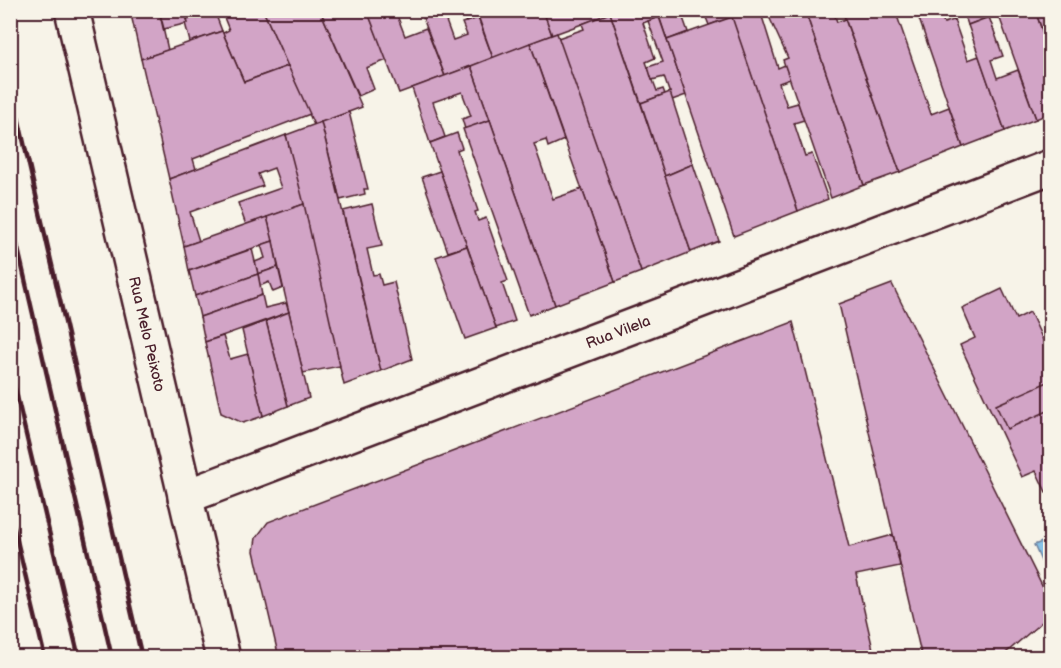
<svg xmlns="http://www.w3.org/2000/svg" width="1061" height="668" viewBox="0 0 1061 668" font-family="'Balsamiq Sans',sans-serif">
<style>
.water{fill:#87c2e7;stroke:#6f819c;stroke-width:1.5}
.building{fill:#d2a4c6;stroke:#4a1f2b;stroke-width:1.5}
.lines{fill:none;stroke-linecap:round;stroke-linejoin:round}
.street-casing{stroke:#4a1f2b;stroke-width:38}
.secondary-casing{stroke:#4a1f2b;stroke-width:38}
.street{stroke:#f7f3e8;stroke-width:33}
.secondary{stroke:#f7f3e8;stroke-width:33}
.rail{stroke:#4a1f2b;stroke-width:4.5}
.labels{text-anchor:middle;stroke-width:5;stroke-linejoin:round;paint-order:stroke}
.street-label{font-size:15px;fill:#4a1f2b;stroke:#f7f3e8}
</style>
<rect width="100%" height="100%" fill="#f7f3e8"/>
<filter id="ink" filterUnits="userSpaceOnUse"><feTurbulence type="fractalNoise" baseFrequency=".0167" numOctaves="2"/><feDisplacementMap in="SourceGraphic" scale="12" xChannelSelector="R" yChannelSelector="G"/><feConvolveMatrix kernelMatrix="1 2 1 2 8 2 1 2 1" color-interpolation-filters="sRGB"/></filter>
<g filter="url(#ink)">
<path class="water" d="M1050 539V568L1045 570 1034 545Z"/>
<g class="building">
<path d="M130 10H159L168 50 141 59Z"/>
<path d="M159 10H185L188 23 164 29Z"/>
<path d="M208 10H214L222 31 190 42 185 23H188L187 19Z"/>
<path d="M221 10H263L288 66 244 82 223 33 229 30Z"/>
<path d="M263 10H320L362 107 314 125Z"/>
<path d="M320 10H367L387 60 366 68 374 89 358 96Z"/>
<path d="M367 10H395L405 36 426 28 445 76 399 93Z"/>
<path d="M420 10H442L453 40 467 35 462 23 478 18 493 58 445 76Z"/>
<path d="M461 10H476L478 18 466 22Z"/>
<path d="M476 10H543L552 35 493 58Z"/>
<path d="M543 10H611L612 13 552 35Z"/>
<path d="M617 10H657L659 17 643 23 655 58 646 62 657 91 663 89 665 94 641 103 610 13Z"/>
<path d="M657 10H684L681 12 688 32 667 40Z"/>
<path d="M703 10H729L732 17 709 25Z"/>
<path d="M729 10H760L778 68 785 65 790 79 779 83 787 106 798 103 804 120 794 123 805 156 812 154 828 199 798 211Z"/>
<path d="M766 10H805L864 185 831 198 783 60 788 58Z"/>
<path d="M805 10H833L837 22 845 19 900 172 864 185Z"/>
<path d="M842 10H895L931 114 949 107 963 147 900 172Z"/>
<path d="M916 10H939L944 23 954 20 968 60 979 56 1005 131 963 147Z"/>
<path d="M963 10H987L989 17 968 25Z"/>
<path d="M1013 10H1035L1050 54V113L1036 119 999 16Z"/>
<path d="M1035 10H1050V35L1045 38Z"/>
<path d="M610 13 691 252 641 272 558 38 584 29 582 24Z"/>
<path d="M659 17 686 95 672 100 664 77 652 80 648 67 663 62 648 21Z"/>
<path d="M732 17 798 211 734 236 667 40Z"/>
<path d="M989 17 1003 56 991 60 997 78 1018 70 1036 119 1005 131 968 25Z"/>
<path d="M222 31 244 82 288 66 310 114 193 159 196 169 169 179 141 59Z"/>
<path d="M557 33 641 272 615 282 530 43Z"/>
<path d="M530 43 564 140 548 147 546 140 534 144 553 199 582 189 615 282 555 305 471 66Z"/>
<path d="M471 66 490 120 465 129 462 119 471 116 462 92 433 102 445 137 430 143 412 88Z"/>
<path d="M670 92 693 164 665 176 641 103Z"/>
<path d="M349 112 368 189H364L365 194 340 200 321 122Z"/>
<path d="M490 120 555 305 529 315 463 129Z"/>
<path d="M321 122 381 371 344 385 286 135Z"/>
<path d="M457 133 462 148 457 150 478 211 475 212 478 221 486 218 508 281 502 283 515 321 496 328 430 143Z"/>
<path d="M286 135 304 204 246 225 238 203 281 188 274 168 258 174 263 186 190 212 199 241 184 246 169 179Z"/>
<path d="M693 164 719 241 691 252 665 176Z"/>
<path d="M440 171 467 246 448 252 422 177Z"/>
<path d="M304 204 340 366 303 373 267 217Z"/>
<path d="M372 204 382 246 367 249 373 275 379 274 382 285 394 282 412 359 381 371 343 211Z"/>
<path d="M267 217 273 241 189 271 184 246Z"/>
<path d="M273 241 278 267 258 274 255 262 265 258 261 245Z"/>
<path d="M467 246 496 328 465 339 436 257Z"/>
<path d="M252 249 258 274 195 296 189 271Z"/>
<path d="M278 267 283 288 273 292 269 282 260 286 258 274Z"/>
<path d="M258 274 262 295 200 317 195 296Z"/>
<path d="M892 284 1050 602V615L1000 658H922L839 304Z"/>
<path d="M1002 289 1016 319 1030 312 1050 355V490L1046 492 1036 471 1022 477 960 345 975 338 962 308Z"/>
<path d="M262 295 265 308 286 303 289 312 205 342 200 317Z"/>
<path d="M289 312 309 398 288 406 266 321Z"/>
<path d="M266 321 288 406 263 416 242 330Z"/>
<path d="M793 322 849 547 893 535 900 566 856 575 875 658H279L254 551 256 538 268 522Z"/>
<path d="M223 336 230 359 248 354 263 416 243 423 221 413 205 342Z"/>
<path d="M1050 381V410L1007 429 996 405Z"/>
</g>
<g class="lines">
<defs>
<path id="street" d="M185 497 1050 167"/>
<path id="secondary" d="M72 10 223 658"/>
</defs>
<use href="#street" class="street-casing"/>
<use href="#secondary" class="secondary-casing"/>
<use href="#street" class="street"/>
<use href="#secondary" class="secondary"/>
<g class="rail">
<path d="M10 82 142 658"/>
<path d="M10 214 112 658"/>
<path d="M10 367 79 658"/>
<path d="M10 511 45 658"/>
</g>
</g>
</g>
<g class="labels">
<g class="street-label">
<text transform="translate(618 332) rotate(-21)" y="5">Rua Vilela</text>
<text transform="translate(147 334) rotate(77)" y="5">Rua Melo Peixoto</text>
</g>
</g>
<rect width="1061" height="668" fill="none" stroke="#f7f3e8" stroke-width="36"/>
<rect x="18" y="18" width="1025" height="632" fill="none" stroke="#4a1f2b" stroke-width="2" filter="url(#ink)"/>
</svg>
